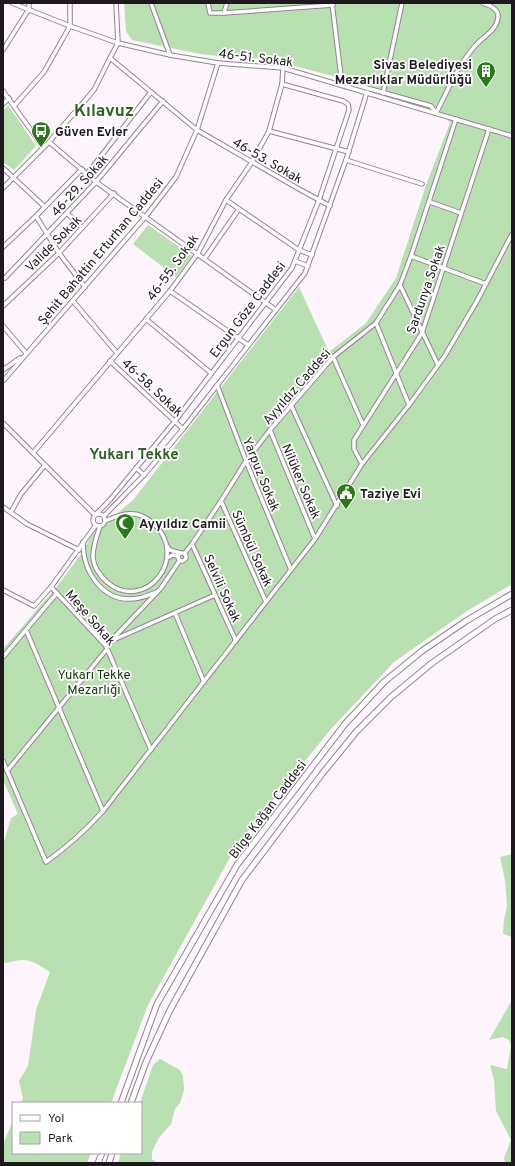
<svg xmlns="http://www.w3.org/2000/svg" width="515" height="1166" viewBox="0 0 515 1166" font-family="Overpass,sans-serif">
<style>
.green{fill:#b9e0b1}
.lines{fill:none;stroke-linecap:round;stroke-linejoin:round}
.street-casing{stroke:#928491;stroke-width:5.5}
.secondary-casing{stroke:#928491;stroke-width:7}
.street{stroke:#fff;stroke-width:3.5}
.secondary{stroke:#fff;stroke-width:5}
.labels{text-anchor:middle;stroke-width:3.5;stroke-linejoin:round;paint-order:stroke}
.street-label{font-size:13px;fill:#1f191f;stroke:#fff}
.poi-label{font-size:13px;font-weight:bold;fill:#1f191f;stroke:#fff;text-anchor:start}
.park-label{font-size:13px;fill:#0f3407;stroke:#fff}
.quarter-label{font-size:15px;font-weight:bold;fill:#326028;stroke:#fff}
.district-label{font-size:17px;font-weight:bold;fill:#326028;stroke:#fff}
</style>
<rect width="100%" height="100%" fill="#fdf4fc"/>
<g class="green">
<path d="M124 3H512V584L467 611 394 662 331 729 237 845 148 1005 111 1103H21L23 1098 19 1081 28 1066 36 1010 50 972C31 960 28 957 6 963L3 962V845L11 818 18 814 3 780V649L59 584 81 554 92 535 133 500 299 287 329 352 366 323 396 278 426 185 450 123 433 105 378 88 268 59 227 57 200 54 132 40 126 31Z"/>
<path d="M8 105 36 146 14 170 3 162V111Z"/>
<path d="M148 225 192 256 176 277 133 244Z"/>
<path d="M512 854V937L503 934 504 920 507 906 505 880 500 857Z"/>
<path d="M512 1000V1163H505L504 1158 511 1140 496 1111 494 1080 490 1065 507 1069 511 1046 509 1040 503 1037 489 1040Z"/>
<path d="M160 1059 180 1070 183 1076 184 1090 180 1103 175 1109 171 1124 158 1139 152 1152V1159L157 1163H118L121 1153H141V1103H140L153 1065Z"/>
<path d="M13 1121V1153H91L87 1163H3V1144Z"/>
</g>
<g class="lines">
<defs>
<g id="street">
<path d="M12 3 70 26 118 43 170 55 218 63 283 68 512 136"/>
<path d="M151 3 170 55"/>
<path d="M208 3 210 13H224"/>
<path d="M227 3 224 13 333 5"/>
<path d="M332 3 341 76 342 81 431 106 436 113"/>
<path d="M3 50 29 9V3"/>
<path d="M218 63 197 130 299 189 330 206"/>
<path d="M3 91 43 147"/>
<path d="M383 93 402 3"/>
<path d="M3 104 9 98"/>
<path d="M14 106 44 72 70 26V3"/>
<path d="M436 113C448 90 458 65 475 46 483 36 497 31 498 17 499 9 489 5 483 3"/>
<path d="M269 131 349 152"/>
<path d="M49 142 96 182 276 310"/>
<path d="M346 160 422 184"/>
<path d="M3 168 45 207"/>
<path d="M87 174 151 92"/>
<path d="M3 188 49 142 94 90 110 58 118 43 116 3"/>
<path d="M226 200 299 250 312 255"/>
<path d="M430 202 461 213"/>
<path d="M67 213 82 228"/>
<path d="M36 216 59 253 85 287"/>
<path d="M3 247 36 216 82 169"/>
<path d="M411 256 486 284"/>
<path d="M205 258 239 209"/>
<path d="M295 261 308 266"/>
<path d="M5 278 96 182 163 101"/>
<path d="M400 285 438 365"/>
<path d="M170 291 248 345"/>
<path d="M73 301 117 353"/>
<path d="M3 306 59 253 114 193"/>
<path d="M146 319 211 373"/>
<path d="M376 323 409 405"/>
<path d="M3 326 26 353"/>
<path d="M333 357 363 425"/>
<path d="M110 361 183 429"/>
<path d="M3 370 20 358"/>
<path d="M3 381 146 216 176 177 197 130 110 58"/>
<path d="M217 385 246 461 291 570"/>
<path d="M291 405 337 506"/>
<path d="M3 423 95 515"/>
<path d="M270 430 315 539"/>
<path d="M33 453 170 291 198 253 226 200 252 162 269 131 282 84 283 68"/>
<path d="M362 464 354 449V440L422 333 489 129"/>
<path d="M136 468 144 475"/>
<path d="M221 501 266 602"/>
<path d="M3 507 27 524 79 550"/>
<path d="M11 512 21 494 45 465"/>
<circle cx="99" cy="520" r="6"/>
<path d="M96 514 109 501 175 421 292 268 319 200 349 110 348 104 343 101 282 84"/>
<path d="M104 516 144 475 183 429 305 273 346 160 367 92"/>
<path d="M100 526C97 535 93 546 93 556 93 566 100 576 107 582 145 614 191 557 153 523 137 509 123 513 105 521"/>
<path d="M83 542C83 573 104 605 139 598 145 597 151 594 157 592"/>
<path d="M192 544 236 641"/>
<path d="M167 546 170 550 180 553"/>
<circle cx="182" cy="557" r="4"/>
<path d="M184 554 192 544 221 501 246 461 270 430 333 357 376 323 400 285 411 256 456 119"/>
<path d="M167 558 173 555 178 556"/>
<path d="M51 587 106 646 151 750"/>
<path d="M3 590 34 606 51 587 96 525"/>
<path d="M175 613 204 682"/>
<path d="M26 630 103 811"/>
<path d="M111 641 215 595"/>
<path d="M106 646 161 588 180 560"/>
<path d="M3 657 57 593"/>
<path d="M3 761 46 862C67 847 86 830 103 811L315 539 362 464 409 405 444 357 477 301 512 234"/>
<path d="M7 771 107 649"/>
</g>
<g id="secondary">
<path d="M121 1103 157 1004 237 865 345 724 384 682 422 651 466 621 512 594"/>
<path d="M131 1103 146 1062 170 1010 242 880 322 774 356 732 391 697 432 663 495 619 512 610"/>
<path d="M98 1163 102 1153"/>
<path d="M109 1163 112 1153"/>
</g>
</defs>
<use href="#street" class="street-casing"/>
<use href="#secondary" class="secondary-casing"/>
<use href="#street" class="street"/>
<use href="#secondary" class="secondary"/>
</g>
<defs>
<symbol id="building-pin" viewBox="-11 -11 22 30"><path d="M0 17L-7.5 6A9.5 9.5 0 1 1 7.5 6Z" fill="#2d771c" stroke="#fff"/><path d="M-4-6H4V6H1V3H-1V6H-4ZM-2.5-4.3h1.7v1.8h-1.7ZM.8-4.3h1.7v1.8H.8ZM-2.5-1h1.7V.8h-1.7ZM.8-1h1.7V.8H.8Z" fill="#fff"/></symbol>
<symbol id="bus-pin" viewBox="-11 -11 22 30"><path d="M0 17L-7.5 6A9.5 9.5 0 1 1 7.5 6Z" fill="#2d771c" stroke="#fff"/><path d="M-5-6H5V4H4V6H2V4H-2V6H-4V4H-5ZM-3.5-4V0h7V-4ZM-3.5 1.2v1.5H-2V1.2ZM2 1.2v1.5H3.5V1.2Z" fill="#fff"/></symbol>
<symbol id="civic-pin" viewBox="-11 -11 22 30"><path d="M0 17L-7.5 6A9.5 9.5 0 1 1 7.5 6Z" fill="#2d771c" stroke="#fff"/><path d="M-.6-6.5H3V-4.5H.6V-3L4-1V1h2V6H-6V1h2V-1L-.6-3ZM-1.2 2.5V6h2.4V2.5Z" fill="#fff"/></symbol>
<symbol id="mosque-pin" viewBox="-11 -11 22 30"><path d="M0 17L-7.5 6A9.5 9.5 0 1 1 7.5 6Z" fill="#2d771c" stroke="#fff"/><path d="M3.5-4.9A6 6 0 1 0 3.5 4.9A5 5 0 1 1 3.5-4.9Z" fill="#fff"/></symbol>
</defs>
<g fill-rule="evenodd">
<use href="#building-pin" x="475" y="60" width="22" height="30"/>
<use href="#bus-pin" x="30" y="120" width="22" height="30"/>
<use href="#civic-pin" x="335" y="482" width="22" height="30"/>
<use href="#mosque-pin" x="114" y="512" width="22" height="30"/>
</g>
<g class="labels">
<g class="street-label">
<text transform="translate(256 57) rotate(7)" y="5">46-51. Sokak</text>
<text transform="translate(268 160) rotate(30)" y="5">46-53. Sokak</text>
<text transform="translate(79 185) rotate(-48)" y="5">46-29. Sokak</text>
<text transform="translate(53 243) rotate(-45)" y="5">Valide Sokak</text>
<text transform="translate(100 251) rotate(-50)" y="5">Şehit Bahattin Erturhan Caddesi</text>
<text transform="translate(172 267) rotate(-54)" y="5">46-55. Sokak</text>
<text transform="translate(425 289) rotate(-71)" y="5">Sardunya Sokak</text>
<text transform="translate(247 309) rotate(-53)" y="5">Ergun Göze Caddesi</text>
<text transform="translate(296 386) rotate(-49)" y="5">Ayyıldız Caddesi</text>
<text transform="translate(153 387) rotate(43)" y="5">46-58. Sokak</text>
<text transform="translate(262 474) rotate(68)" y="5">Yarpuz Sokak</text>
<text transform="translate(302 481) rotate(67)" y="5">Nilüker Sokak</text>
<text transform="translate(253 548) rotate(66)" y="5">Sümbül Sokak</text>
<text transform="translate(223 588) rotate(66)" y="5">Selvili Sokak</text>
<text transform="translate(91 617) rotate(49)" y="5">Meşe Sokak</text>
<text transform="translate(267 809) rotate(-53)" y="5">Bilge Kağan Caddesi</text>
</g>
<g class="poi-label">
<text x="472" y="69" text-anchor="end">Sivas Belediyesi<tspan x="472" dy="15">Mezarlıklar Müdürlüğü</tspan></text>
<text x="55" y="136">Güven Evler</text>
<text x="360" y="498">Taziye Evi</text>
<text x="139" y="528">Ayyıldız Camii</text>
</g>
<g class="park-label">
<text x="94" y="679">Yukarı Tekke<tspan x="94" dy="15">Mezarlığı</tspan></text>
</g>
<g class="quarter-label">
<text x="134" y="459">Yukarı Tekke</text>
</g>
<g class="district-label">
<text x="104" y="116">Kılavuz</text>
</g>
</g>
<rect width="515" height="1166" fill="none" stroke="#1f191f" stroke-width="8"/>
<rect x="12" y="1102" width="130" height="52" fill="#ffffff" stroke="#a5a3a5"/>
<rect x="20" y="1115" width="20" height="6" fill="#ffffff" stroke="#a5a3a5"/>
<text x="48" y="1122" font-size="12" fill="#1f191f">Yol</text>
<rect x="20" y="1132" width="20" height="12" fill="#b9e0b1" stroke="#a5a3a5"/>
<text x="48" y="1142" font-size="12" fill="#1f191f">Park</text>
</svg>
